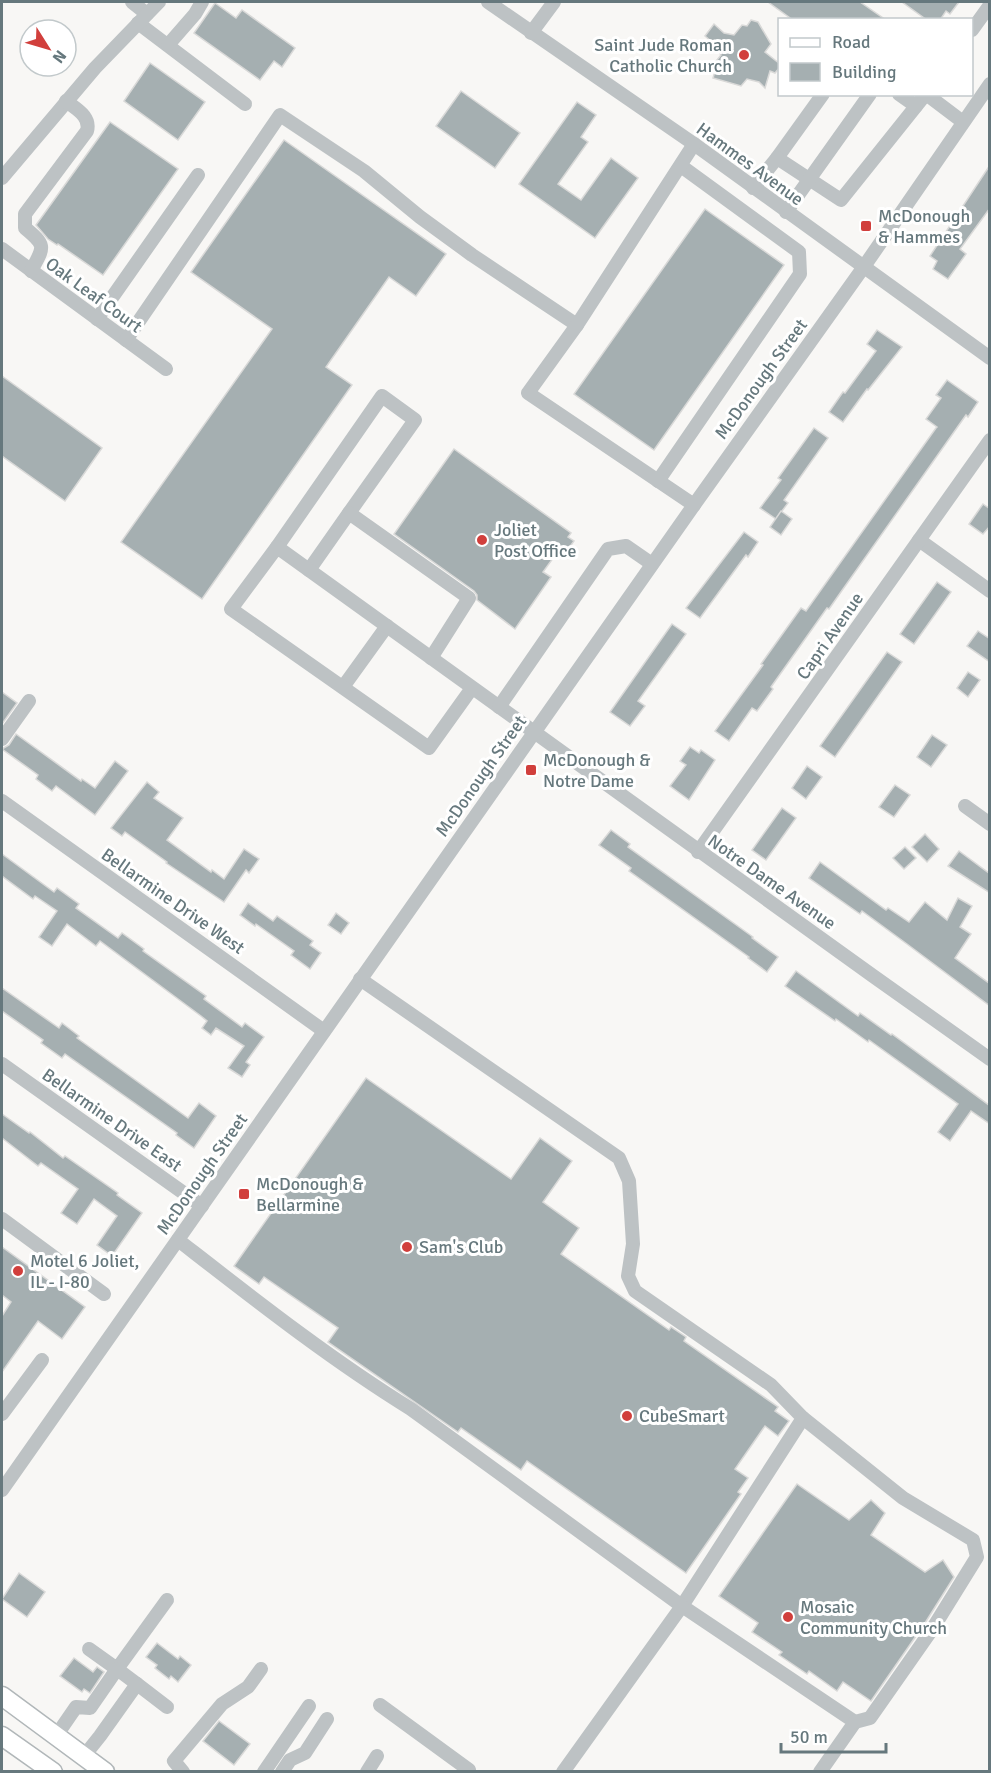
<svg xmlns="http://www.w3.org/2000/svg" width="991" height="1773" viewBox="0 0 991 1773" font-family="Signika,sans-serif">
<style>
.building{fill:#a5afb1;stroke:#d9d9d8;stroke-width:1.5}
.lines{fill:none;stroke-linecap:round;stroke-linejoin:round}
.major-casing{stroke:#b1b7b9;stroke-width:21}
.minor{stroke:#bdc2c4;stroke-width:14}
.major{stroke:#fff;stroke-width:18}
.poi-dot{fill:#d13f3c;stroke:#fff;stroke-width:2}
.labels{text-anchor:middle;stroke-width:6;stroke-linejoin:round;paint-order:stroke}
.poi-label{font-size:18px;fill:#66787d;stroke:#fff;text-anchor:start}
.street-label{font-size:18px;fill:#66787d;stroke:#fff}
</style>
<rect width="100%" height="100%" fill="#f8f7f5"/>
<g class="building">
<path d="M768 2H860L886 20H793Z"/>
<path d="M902 2H959L950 14 946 11 940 20H927Z"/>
<path d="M215 3 236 18 242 10 295 48 282 67 274 61 260 80 194 33Z"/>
<path d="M751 20 758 22 771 44 765 52 780 64V67L775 73 770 71 765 88 759 82 747 79 741 86 713 78 716 68 713 65 721 55 713 43 705 36 714 24 724 33 734 35 742 25 747 26Z"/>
<path d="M150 63 205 102 178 140 124 101Z"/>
<path d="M461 91 520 133 495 168 436 126Z"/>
<path d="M577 102 596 115 581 137 588 142 558 184 581 200 611 158 638 178 595 238 519 184Z"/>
<path d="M110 122 178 169 103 275 58 244 57 245 48 239 36 225Z"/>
<path d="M284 140 446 254 416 296 389 277 326 367 352 385 202 599 121 542 272 329 191 272Z"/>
<path d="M990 165V208L960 249 966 254 948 279 933 269 937 261 930 256Z"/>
<path d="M705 209 784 265 654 450 574 394Z"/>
<path d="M877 330 902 347 868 390 867 389 843 422 829 412 843 392 845 393 876 351 867 344Z"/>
<path d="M2 376 102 448 65 501 2 456Z"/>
<path d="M947 380 978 402 968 417 966 415 843 589 829 609 827 608 771 687 773 689 757 711 752 708 729 741 715 731 763 665 761 664 801 608 806 611 936 428 937 427 926 419 941 398 936 395Z"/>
<path d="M814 428 828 438 784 500 788 503 776 519 760 508 781 480 778 478Z"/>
<path d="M454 449 571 533 568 537 574 541 562 558 556 554 543 572 551 577 515 629 477 600V595L474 591 394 534Z"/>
<path d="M983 504 990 509V526L983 534 969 524Z"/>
<path d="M781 511 792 519 781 535 770 527Z"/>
<path d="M744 532 758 542 748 557 746 555 700 618 686 608Z"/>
<path d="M937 582 951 592 914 644 900 634Z"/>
<path d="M672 624 686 634 638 701 645 706 630 726 610 712Z"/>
<path d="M978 631 990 639V662L967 646Z"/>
<path d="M887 652 902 662 835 757 820 746Z"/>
<path d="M968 672 980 680 968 697 957 688Z"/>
<path d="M2 692 17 703 2 724Z"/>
<path d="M16 734 81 781 82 779 95 788 115 761 128 771 95 815 56 786 52 791 36 779 38 775 2 749 9 745Z"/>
<path d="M932 735 947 745 931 767 917 757Z"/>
<path d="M690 747 699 753 701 750 715 760 689 800 670 786 686 765 680 761Z"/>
<path d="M807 766 822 777 806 799 792 788Z"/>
<path d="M147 782 159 792 154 798 183 818 167 840 211 872 212 870 224 879 244 849 259 859 249 873 246 870 224 902 166 863 167 862 125 832 122 836 111 828Z"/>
<path d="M895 785 910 795 894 817 879 807Z"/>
<path d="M782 808 796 818 766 860 752 850Z"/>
<path d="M611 830 630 844 628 847 753 937 752 938 778 957 767 972 748 958 749 957 629 871 631 868 599 845Z"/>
<path d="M925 834 939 849 927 862 912 847Z"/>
<path d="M905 847 916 858 904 869 893 858Z"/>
<path d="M959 851 990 874V893L948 866Z"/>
<path d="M2 854 54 892 57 888 79 904 76 908 118 938 122 933 144 949 143 951 206 996 204 999 242 1027 245 1023 264 1037 246 1062 250 1065 242 1077 228 1068 244 1046 216 1028 211 1035 202 1028 207 1021 201 1016 100 941 96 946 67 924 52 946 39 937 57 911 35 896 33 899 2 876Z"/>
<path d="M820 862 886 910 888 908 909 922 925 902 947 920 958 898 972 906 960 927 971 934 955 958 990 984V1006L907 944 862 911 860 914 809 878Z"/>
<path d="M248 903 273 921 277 916 313 941 310 945 321 953 310 969 291 955 294 951 256 924 255 926 240 915Z"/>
<path d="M336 913 349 923 341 934 328 925Z"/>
<path d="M796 971 858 1016 860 1013 891 1035 892 1034 990 1106V1124L971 1111 950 1141 938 1132 958 1104 869 1040 868 1042 836 1019 835 1021 785 986Z"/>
<path d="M2 988 59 1028 62 1023 79 1036 77 1038 188 1118 199 1103 216 1116 194 1148 176 1135 177 1133 65 1054 62 1058 41 1043 43 1040 2 1011Z"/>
<path d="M366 1078 511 1179 540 1138 572 1161 543 1202 579 1228 561 1254 669 1330 671 1327 686 1337 684 1341 778 1407 775 1411 789 1421 778 1436 765 1426 735 1469 748 1478 738 1492 741 1494 686 1573 527 1461 521 1470 461 1428 458 1432 328 1342 338 1328 264 1277 259 1284 234 1266Z"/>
<path d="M2 1114 29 1133 30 1132 63 1158 65 1156 118 1193 117 1195 142 1213 112 1256 97 1245 117 1216 94 1199 77 1224 61 1213 78 1189 41 1163 38 1166 2 1138Z"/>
<path d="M2 1247 85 1307 62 1339 38 1321 2 1372V1316L11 1302 2 1295Z"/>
<path d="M797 1484 849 1520 871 1500 885 1513 871 1535 925 1572 943 1560 954 1577 925 1623 871 1701 843 1682 837 1691 809 1671 807 1674 779 1655 782 1652 752 1632 758 1623 719 1596Z"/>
<path d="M19 1573 45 1592 27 1617 2 1599Z"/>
<path d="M157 1643 178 1659 180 1656 191 1665 178 1682 171 1676 169 1679 155 1668 157 1665 146 1657Z"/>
<path d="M74 1658 93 1672 97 1667 104 1672 90 1693 84 1689 82 1692 60 1676Z"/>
<path d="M219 1721 250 1744 234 1765 203 1741Z"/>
</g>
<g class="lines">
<defs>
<g id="major">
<path d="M2 1696 105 1772"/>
<path d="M2 1736 53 1772"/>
</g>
</defs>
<use href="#major" class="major-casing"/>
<g class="minor">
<path d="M132 2 147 14"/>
<path d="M488 2 694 144 990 358"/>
<path d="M138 23 245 104"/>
<path d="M972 30 990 5"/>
<path d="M531 33 554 2"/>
<path d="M168 45 195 14 202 2"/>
<path d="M823 94 777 158 841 200 925 95"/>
<path d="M899 94 916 106"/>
<path d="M926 94 963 122"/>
<path d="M2 178 95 68 159 2"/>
<path d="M753 188 777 158"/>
<path d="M786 212 870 94"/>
<path d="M2 249 166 369"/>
<path d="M31 271C44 247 47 246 25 228V214L87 131C91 116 76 109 66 101"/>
<path d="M97 319 198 175"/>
<path d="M126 340 280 115 364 171 420 217 472 255 577 325"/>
<path d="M658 481 800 274 799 252 681 166"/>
<path d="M694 505 528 393 577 325 694 144"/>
<path d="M919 540 990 591"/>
<path d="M277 547 382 396 415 420 349 513"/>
<path d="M309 570 349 513 469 598 431 658"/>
<path d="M343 687 387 626"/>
<path d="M472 688 429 748 231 609 277 547C514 718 751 890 990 1059"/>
<path d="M499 707 608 549 626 546 652 564"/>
<path d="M2 739 29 701"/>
<path d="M2 801 324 1031"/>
<path d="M965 806 990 824"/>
<path d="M698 852 990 440"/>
<path d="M360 979 619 1158 629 1181 633 1244 628 1276 635 1291 771 1385 803 1418 682 1606 855 1722 820 1772"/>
<path d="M2 1064 202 1206"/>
<path d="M2 1219 104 1294"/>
<path d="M178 1240C254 1299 330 1359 411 1409L682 1606 563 1772"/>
<path d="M2 1414 42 1360"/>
<path d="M803 1418 903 1498 973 1540 977 1557 933 1628 870 1718 855 1722"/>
<path d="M2 1490 694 505 863 268 990 84"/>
<path d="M89 1649 117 1669 167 1600"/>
<path d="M380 1705 469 1770 468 1772"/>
<path d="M56 1736 76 1707 90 1708 117 1669 137 1684"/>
<path d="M84 1756 100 1736 137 1684 167 1707"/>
<path d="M183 1772 174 1761 222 1704 248 1687 261 1669"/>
<path d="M264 1772 309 1706"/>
<path d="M282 1772 290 1760 305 1753 327 1719"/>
<path d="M367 1772 377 1756"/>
</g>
<use href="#major" class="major"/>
</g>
<g class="poi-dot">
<circle cx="744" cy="55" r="6"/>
<rect x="860" y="220" width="12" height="12" rx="3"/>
<circle cx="482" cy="540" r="6"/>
<rect x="525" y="764" width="12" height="12" rx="3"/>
<rect x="238" y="1188" width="12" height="12" rx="3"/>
<circle cx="407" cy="1247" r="6"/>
<circle cx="18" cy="1271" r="6"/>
<circle cx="627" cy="1416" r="6"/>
<circle cx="788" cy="1617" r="6"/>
</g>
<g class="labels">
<g class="poi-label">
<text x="732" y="51" text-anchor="end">Saint Jude Roman<tspan x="732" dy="21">Catholic Church</tspan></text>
<text x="878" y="222">McDonough<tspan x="878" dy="21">&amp; Hammes</tspan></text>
<text x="494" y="536">Joliet<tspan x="494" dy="21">Post Office</tspan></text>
<text x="543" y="766">McDonough &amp;<tspan x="543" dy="21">Notre Dame</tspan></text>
<text x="256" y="1190">McDonough &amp;<tspan x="256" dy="21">Bellarmine</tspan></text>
<text x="419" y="1253">Sam's Club</text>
<text x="30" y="1267">Motel 6 Joliet,<tspan x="30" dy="21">IL - I-80</tspan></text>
<text x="639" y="1422">CubeSmart</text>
<text x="800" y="1613">Mosaic<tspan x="800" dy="21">Community Church</tspan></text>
</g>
<g class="street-label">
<text transform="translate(750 164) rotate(36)" y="6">Hammes Avenue</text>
<text transform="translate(94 295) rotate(36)" y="6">Oak Leaf Court</text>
<text transform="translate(761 379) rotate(-54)" y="6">McDonough Street</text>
<text transform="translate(830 636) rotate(-55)" y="6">Capri Avenue</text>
<text transform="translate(481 776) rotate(-55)" y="6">McDonough Street</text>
<text transform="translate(772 882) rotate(35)" y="6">Notre Dame Avenue</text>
<text transform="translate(173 901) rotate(35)" y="6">Bellarmine Drive West</text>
<text transform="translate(112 1120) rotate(35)" y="6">Bellarmine Drive East</text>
<text transform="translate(202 1174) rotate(-55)" y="6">McDonough Street</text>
</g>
</g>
<rect width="991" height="1773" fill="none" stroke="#66787d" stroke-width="6"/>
<rect x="778" y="18" width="195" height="78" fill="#ffffff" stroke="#c2c9cb" stroke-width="1.5"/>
<rect x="790" y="38" width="30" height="9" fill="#ffffff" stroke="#c2c9cb" stroke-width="1.5"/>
<text x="832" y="48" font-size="18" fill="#66787d">Road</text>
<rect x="790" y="63" width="30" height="18" fill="#a5afb1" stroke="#c2c9cb" stroke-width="1.5"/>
<text x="832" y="78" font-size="18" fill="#66787d">Building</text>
<g transform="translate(48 48) rotate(127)"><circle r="28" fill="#ffffff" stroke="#c2c9cb" stroke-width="1.5"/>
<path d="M0-4.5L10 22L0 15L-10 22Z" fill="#d13f3c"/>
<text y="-9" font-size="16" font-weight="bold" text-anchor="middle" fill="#66787d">N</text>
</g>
<path d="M781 1743v9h105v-9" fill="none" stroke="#66787d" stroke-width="3"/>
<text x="790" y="1743" font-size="18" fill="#66787d" stroke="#ffffff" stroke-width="4.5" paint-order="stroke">50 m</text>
</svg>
